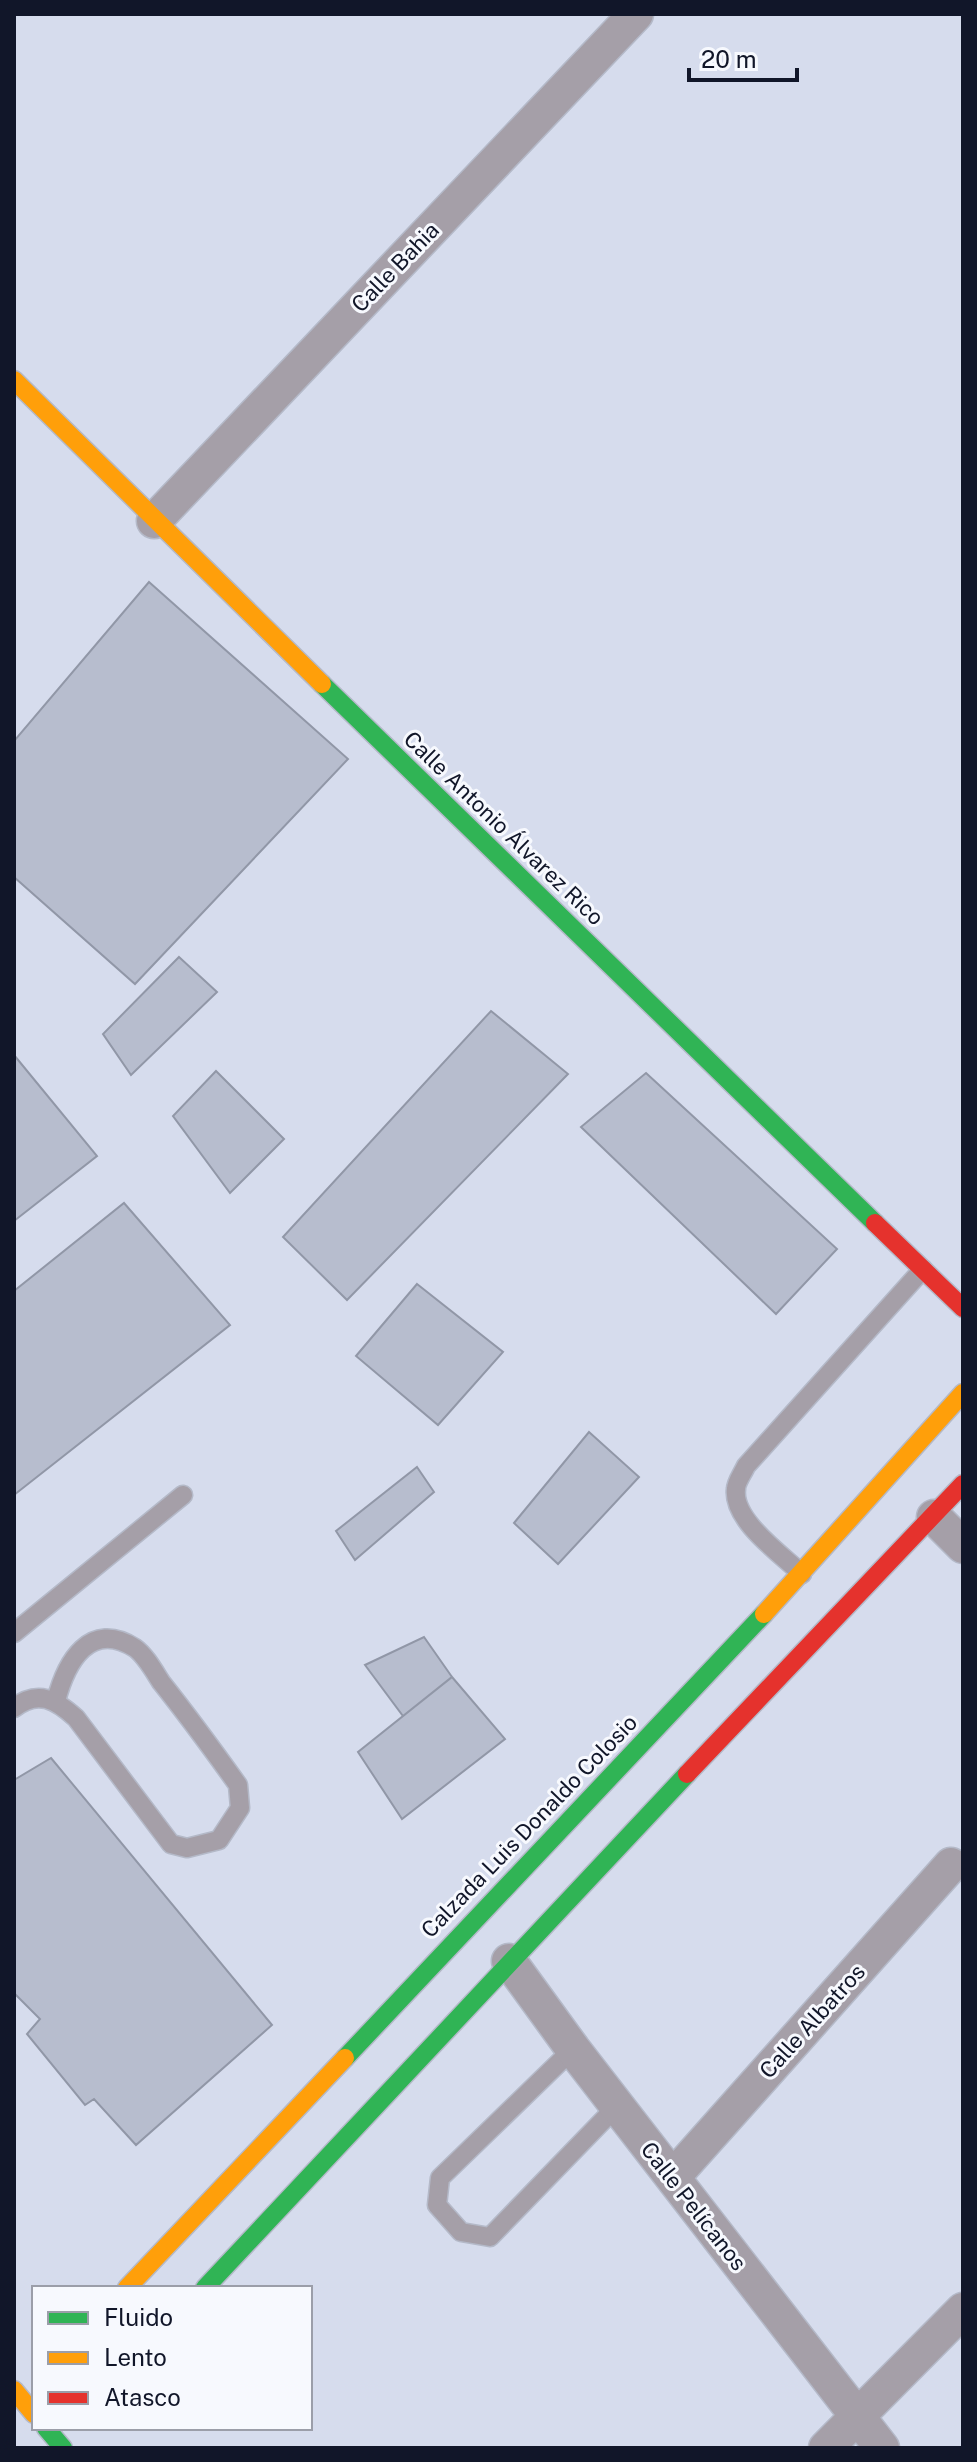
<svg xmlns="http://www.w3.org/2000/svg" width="977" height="2462" font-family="'Public Sans',sans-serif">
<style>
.building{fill:#b7bdce;stroke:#9197a7;stroke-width:2}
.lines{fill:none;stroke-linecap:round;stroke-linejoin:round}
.lane-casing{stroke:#b4b9c8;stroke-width:21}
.street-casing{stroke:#b4b9c8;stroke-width:37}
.fast-casing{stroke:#b4b9c8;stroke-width:21}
.slow-casing{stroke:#b4b9c8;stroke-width:21}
.jam-casing{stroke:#b4b9c8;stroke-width:21}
.lane{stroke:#a59fa8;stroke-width:18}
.street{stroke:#a59fa8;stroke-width:34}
.fast{stroke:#30b455;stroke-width:18}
.slow{stroke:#ff9f0a;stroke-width:18}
.jam{stroke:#e5322d;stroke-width:18}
.labels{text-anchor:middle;stroke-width:6;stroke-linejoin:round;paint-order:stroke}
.street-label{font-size:22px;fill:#111629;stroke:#f7f9fe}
</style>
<rect width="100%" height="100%" fill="#d6dced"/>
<!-- building -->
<path class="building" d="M149,582L348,759L135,984L14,877V741Z
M179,957L217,992L131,1075L103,1034Z
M491,1011L568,1074L347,1300L283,1237Z
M14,1055L97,1156L14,1221Z
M216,1071L284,1139L230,1193L173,1116Z
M646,1073L837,1249L776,1314L581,1127Z
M124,1203L230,1325L14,1495V1291Z
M417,1284L503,1352L438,1425L356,1356Z
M589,1432L639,1477L558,1564L514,1523Z
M417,1467L434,1492L355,1560L336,1531Z
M424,1637L452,1677L403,1716L365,1665Z
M452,1677L505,1739L402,1819L358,1752Z
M51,1758L272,2025L136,2145L94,2099L85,2105L27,2034L40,2019L14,1993V1780Z"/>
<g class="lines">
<defs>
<path id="lane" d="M802,1574C781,1554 732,1520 736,1489C736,1482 743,1473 746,1466L923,1269
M14,1633L183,1495
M14,1708C38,1689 56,1700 76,1718L171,1844L187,1848L219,1840L240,1808L238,1785C213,1750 188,1716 161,1682C154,1671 145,1655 135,1648C90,1619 66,1662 56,1701
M573,2049L440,2178L437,2205L461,2232L490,2237L617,2106"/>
<path id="street" d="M154,521L636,14
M934,1517L963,1546
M509,1961L573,2049L882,2448
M673,2177L951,1865
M826,2448L963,2310"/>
<path id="fast" d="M322,684L875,1223
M345,2058L764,1614
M205,2288L687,1774
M46,2428L63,2448"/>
<path id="slow" d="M14,380L322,684
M764,1614L963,1393
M127,2288L345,2058
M14,2390L34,2414"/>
<path id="jam" d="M875,1223L963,1308
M687,1774L963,1484"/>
</defs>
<!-- lane casing -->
<use href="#lane" class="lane-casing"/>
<!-- street casing -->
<use href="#street" class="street-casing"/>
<!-- fast casing -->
<use href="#fast" class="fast-casing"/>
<!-- slow casing -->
<use href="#slow" class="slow-casing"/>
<!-- jam casing -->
<use href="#jam" class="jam-casing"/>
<!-- lane -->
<use href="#lane" class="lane"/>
<!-- street -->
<use href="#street" class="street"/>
<!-- fast -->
<use href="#fast" class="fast"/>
<!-- slow -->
<use href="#slow" class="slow"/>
<!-- jam -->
<use href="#jam" class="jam"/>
</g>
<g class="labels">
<!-- street labels -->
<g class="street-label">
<text transform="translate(395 267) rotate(-46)" y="8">Calle Bahia</text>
<text transform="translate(504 828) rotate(44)" y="8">Calle Antonio Álvarez Rico</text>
<text transform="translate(529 1826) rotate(-46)" y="8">Calzada Luis Donaldo Colosio</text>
<text transform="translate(812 2021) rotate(-48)" y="8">Calle Albatros</text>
<text transform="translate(694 2206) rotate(52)" y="8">Calle Pelícanos</text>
</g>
</g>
<!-- border -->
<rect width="977" height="2462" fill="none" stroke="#111629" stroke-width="32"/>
<!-- legend -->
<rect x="32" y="2286" width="280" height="144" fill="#f7f9fe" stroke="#9b9ea9" stroke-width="2"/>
<rect x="48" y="2312" width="40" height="12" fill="#30b455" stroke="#9b9ea9" stroke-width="2"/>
<text x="104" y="2326" font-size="24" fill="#111629">Fluido</text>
<rect x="48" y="2352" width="40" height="12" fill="#ff9f0a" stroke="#9b9ea9" stroke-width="2"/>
<text x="104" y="2366" font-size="24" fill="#111629">Lento</text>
<rect x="48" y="2392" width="40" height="12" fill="#e5322d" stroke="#9b9ea9" stroke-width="2"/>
<text x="104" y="2406" font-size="24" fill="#111629">Atasco</text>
<!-- scale -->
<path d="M689 68v12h108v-12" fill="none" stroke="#111629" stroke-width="4"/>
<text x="701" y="68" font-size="24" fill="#111629" stroke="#f7f9fe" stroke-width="6" paint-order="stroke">20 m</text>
</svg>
